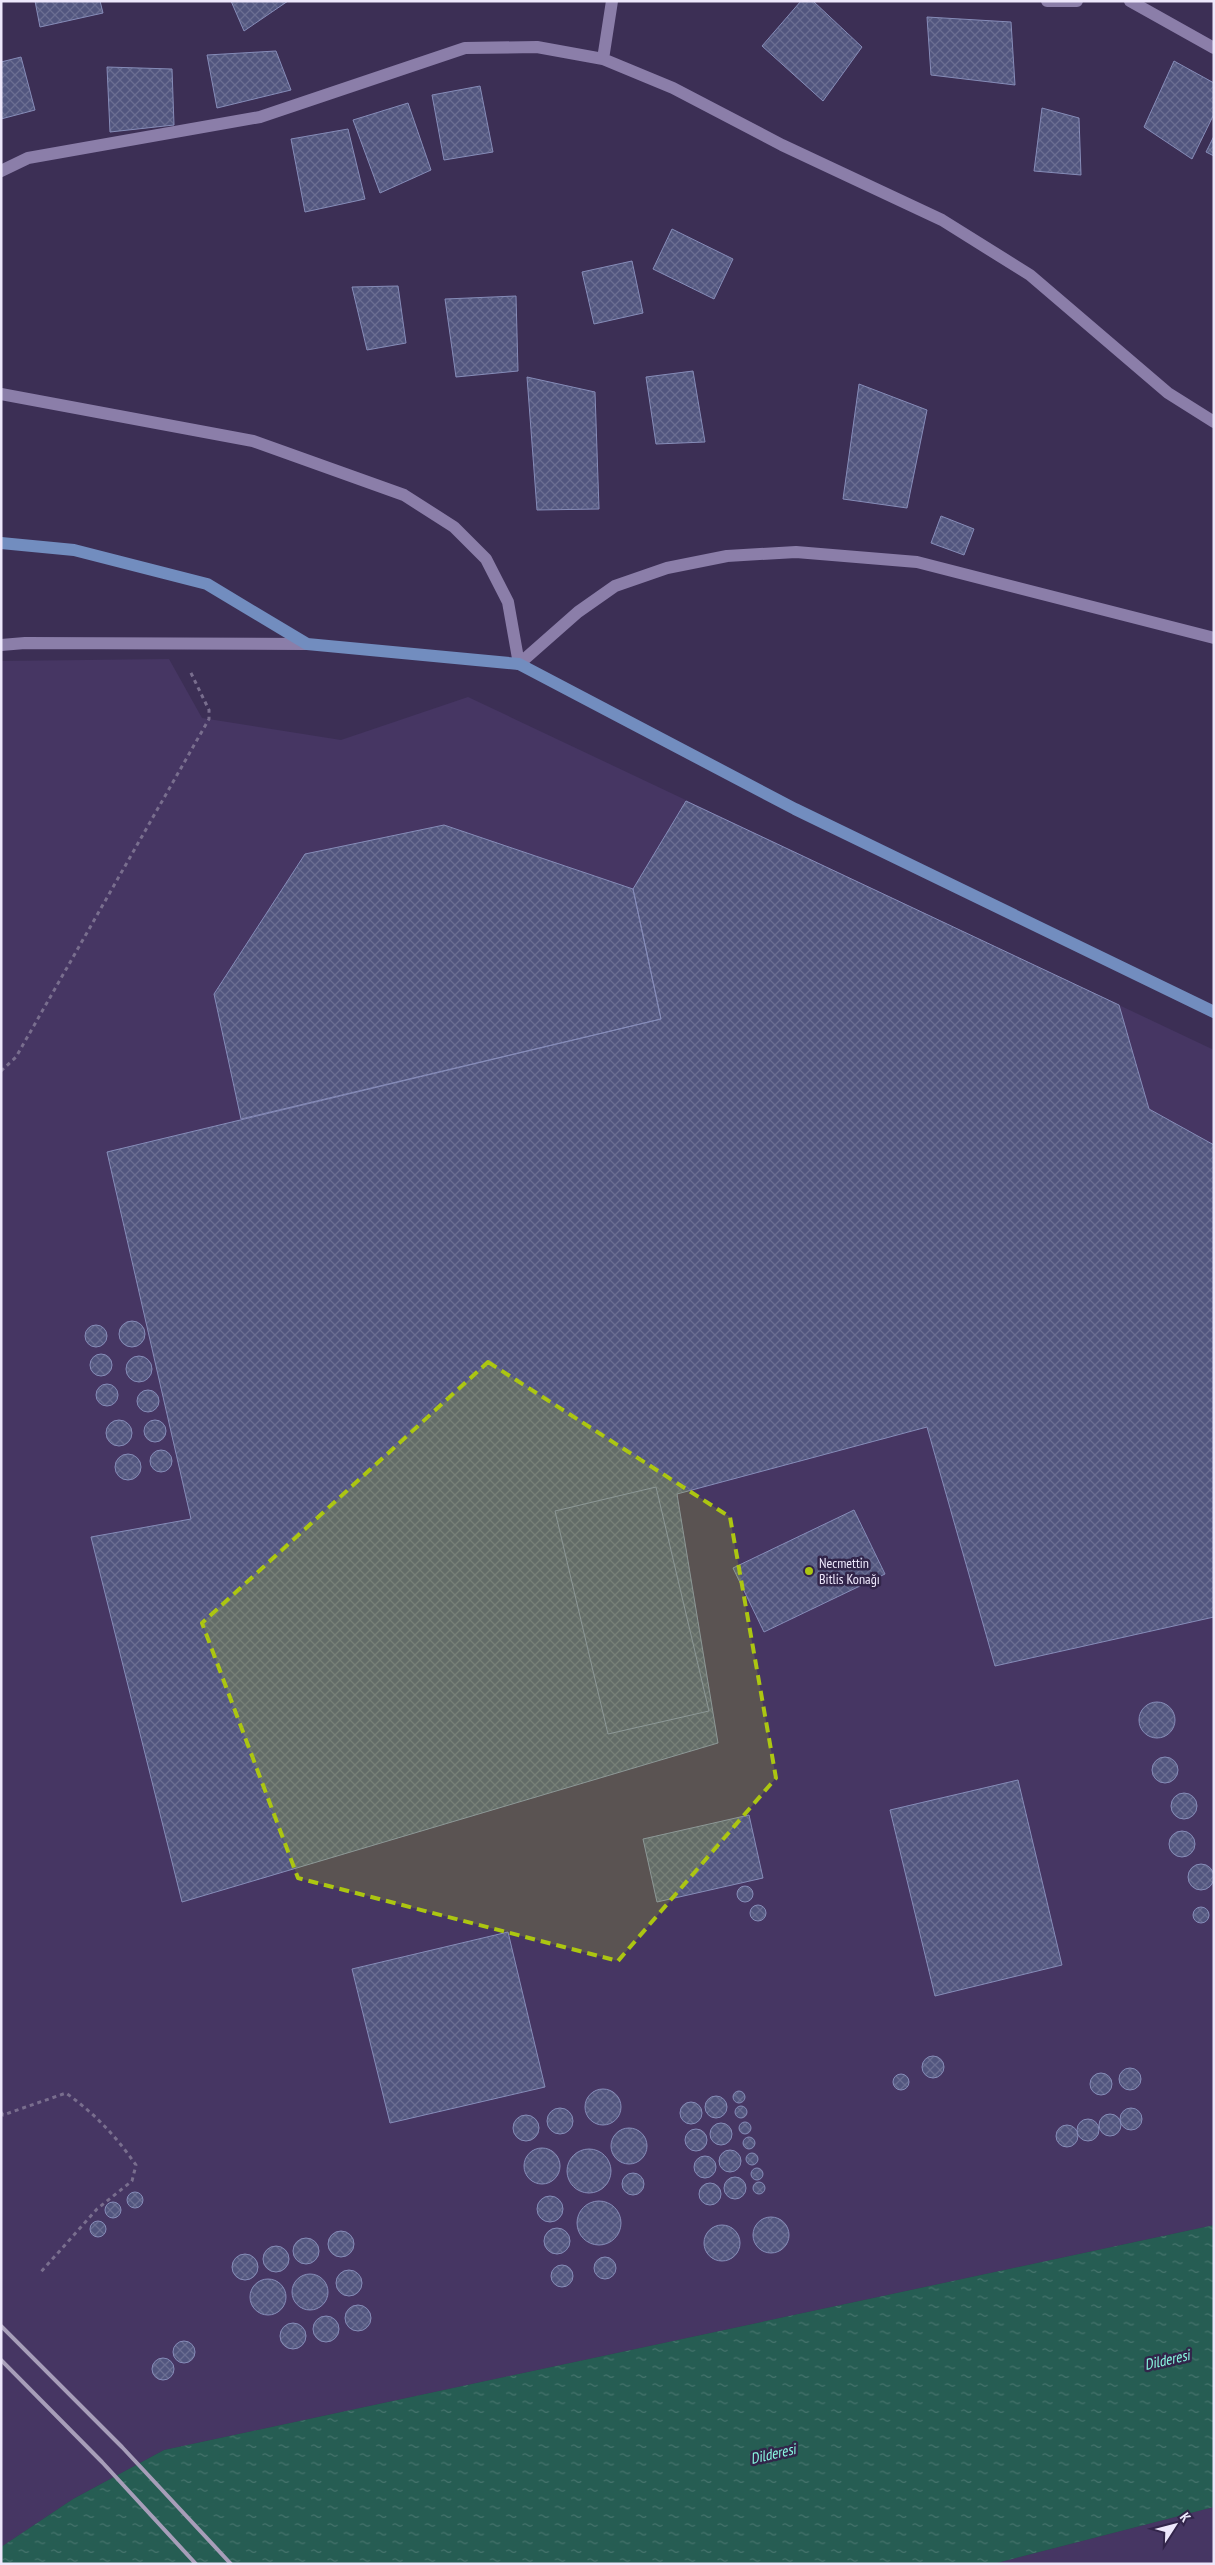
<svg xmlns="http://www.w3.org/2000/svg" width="1215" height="2565" font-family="'PT Sans Narrow',sans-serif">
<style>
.built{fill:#463663}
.water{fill:url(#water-ripples)}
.building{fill:url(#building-cross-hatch);stroke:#868cb8}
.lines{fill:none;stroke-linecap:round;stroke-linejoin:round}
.path{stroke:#796e8e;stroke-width:3;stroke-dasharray:4 4;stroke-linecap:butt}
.minor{stroke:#8b7ea9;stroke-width:12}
.secondary{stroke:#728dbf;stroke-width:12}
.rail{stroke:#a79eb9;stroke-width:4}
.marked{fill:#acc611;fill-opacity:0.2;stroke:#acc611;stroke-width:4;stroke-dasharray:10 6;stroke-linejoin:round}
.poi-dot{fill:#acc611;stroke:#32254a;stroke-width:2}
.labels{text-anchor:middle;stroke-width:5;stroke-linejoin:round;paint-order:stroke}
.poi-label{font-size:14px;fill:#eee8fc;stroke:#32254a;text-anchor:start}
.water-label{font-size:15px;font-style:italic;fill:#89fae2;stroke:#32254a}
</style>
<defs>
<pattern id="water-ripples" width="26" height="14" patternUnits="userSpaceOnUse" patternTransform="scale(1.25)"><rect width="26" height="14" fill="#265d53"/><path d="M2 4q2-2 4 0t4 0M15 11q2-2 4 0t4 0" fill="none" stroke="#46746d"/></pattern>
<pattern id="building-cross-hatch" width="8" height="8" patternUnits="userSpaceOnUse" patternTransform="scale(1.25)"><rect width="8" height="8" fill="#52567f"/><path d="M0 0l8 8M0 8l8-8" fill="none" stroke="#6b6e92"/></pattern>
</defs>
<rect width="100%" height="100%" fill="#3c2f55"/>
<!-- built -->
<path class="built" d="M169,659L202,718L341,740L468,697L1214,1050V2225L164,2450L73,2499L1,2547V661Z
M1214,2507V2564H993Z"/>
<!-- water -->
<path class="water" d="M1214,2225V2507L993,2564H1V2547L73,2499L164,2450Z"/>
<!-- building -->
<path class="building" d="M35,1H100L103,13L40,27Z
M231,1H288L244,31Z
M801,1H813L862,47L823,101L762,46Z
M927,17L1011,22L1015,85L931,75Z
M276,51L291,90L217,108L207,55Z
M21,57L35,110L1,119V62Z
M1174,61L1214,83V114L1192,159L1144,127Z
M107,67L172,69L174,125L110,132Z
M480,86L493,152L444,160L432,95Z
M408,103L431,170L380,193L353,120Z
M1042,108L1079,118L1081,175L1034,171Z
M348,129L365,199L305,212L291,139Z
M1214,136V156L1206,152Z
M672,229L733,259L714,299L653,269Z
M632,261L643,313L594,324L582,272Z
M398,286L406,343L367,350L352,287Z
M516,296L518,371L456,377L445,299Z
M693,371L705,442L656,444L646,377Z
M527,377L595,392L599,509L537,510Z
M859,384L927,410L907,508L843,499Z
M941,516L974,529L964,555L931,543Z
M686,801L1119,1005L1149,1109L1214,1145V1617L995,1666L927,1427L677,1494L718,1743L182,1902L91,1537L191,1519L107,1152L661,1019L633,889Z
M444,825L633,889L661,1019L241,1119L214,994L305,854Z
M119 1334a13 13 0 1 1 26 0a13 13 0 1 1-26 0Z
M85 1336a11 11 0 1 1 22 0a11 11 0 1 1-22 0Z
M90 1365a11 11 0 1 1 22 0a11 11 0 1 1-22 0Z
M126 1369a13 13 0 1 1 26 0a13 13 0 1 1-26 0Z
M96 1395a11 11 0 1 1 22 0a11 11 0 1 1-22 0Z
M137 1401a11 11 0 1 1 22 0a11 11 0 1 1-22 0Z
M106 1433a13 13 0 1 1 26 0a13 13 0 1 1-26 0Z
M144 1431a11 11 0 1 1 22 0a11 11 0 1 1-22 0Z
M150 1461a11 11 0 1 1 22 0a11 11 0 1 1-22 0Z
M115 1467a13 13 0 1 1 26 0a13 13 0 1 1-26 0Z
M656,1487L709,1711L608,1734L555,1511Z
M854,1510L885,1574L764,1632L733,1568Z
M1139 1720a18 18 0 1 1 36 0a18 18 0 1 1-36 0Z
M1152 1770a13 13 0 1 1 26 0a13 13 0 1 1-26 0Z
M1018,1780L1062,1965L935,1996L890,1810Z
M1171 1806a13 13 0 1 1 26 0a13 13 0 1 1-26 0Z
M749,1815L763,1878L657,1902L643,1839Z
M1169 1844a13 13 0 1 1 26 0a13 13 0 1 1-26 0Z
M1188 1877a13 13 0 1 1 26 0a13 13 0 1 1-26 0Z
M737 1894a8 8 0 1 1 16 0a8 8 0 1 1-16 0Z
M750 1913a8 8 0 1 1 16 0a8 8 0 1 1-16 0Z
M1193 1915a8 8 0 1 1 16 0a8 8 0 1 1-16 0Z
M508,1932L545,2087L390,2123L352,1969Z
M922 2067a11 11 0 1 1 22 0a11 11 0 1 1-22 0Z
M1119 2079a11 11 0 1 1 22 0a11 11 0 1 1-22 0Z
M1090 2084a11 11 0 1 1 22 0a11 11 0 1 1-22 0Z
M893 2082a8 8 0 1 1 16 0a8 8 0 1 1-16 0Z
M585 2107a18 18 0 1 1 36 0a18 18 0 1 1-36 0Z
M733 2097a6 6 0 1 1 12 0a6 6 0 1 1-12 0Z
M705 2107a11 11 0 1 1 22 0a11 11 0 1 1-22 0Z
M680 2113a11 11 0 1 1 22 0a11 11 0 1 1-22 0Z
M735 2112a6 6 0 1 1 12 0a6 6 0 1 1-12 0Z
M547 2121a13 13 0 1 1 26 0a13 13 0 1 1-26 0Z
M1120 2119a11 11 0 1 1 22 0a11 11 0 1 1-22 0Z
M1099 2125a11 11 0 1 1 22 0a11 11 0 1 1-22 0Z
M513 2128a13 13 0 1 1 26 0a13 13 0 1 1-26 0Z
M1077 2130a11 11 0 1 1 22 0a11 11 0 1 1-22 0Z
M739 2128a6 6 0 1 1 12 0a6 6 0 1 1-12 0Z
M710 2134a11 11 0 1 1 22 0a11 11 0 1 1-22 0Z
M1056 2136a11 11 0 1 1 22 0a11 11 0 1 1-22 0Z
M611 2146a18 18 0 1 1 36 0a18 18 0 1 1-36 0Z
M685 2140a11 11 0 1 1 22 0a11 11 0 1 1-22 0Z
M743 2143a6 6 0 1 1 12 0a6 6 0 1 1-12 0Z
M524 2166a18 18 0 1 1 36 0a18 18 0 1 1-36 0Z
M567 2171a22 22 0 1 1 44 0a22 22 0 1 1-44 0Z
M719 2161a11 11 0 1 1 22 0a11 11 0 1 1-22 0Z
M746 2159a6 6 0 1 1 12 0a6 6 0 1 1-12 0Z
M694 2167a11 11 0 1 1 22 0a11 11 0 1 1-22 0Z
M751 2174a6 6 0 1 1 12 0a6 6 0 1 1-12 0Z
M622 2184a11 11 0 1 1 22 0a11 11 0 1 1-22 0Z
M724 2188a11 11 0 1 1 22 0a11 11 0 1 1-22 0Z
M753 2188a6 6 0 1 1 12 0a6 6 0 1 1-12 0Z
M699 2194a11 11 0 1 1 22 0a11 11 0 1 1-22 0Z
M127 2200a8 8 0 1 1 16 0a8 8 0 1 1-16 0Z
M537 2209a13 13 0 1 1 26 0a13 13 0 1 1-26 0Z
M577 2223a22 22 0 1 1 44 0a22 22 0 1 1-44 0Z
M105 2210a8 8 0 1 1 16 0a8 8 0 1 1-16 0Z
M753 2235a18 18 0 1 1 36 0a18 18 0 1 1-36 0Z
M90 2229a8 8 0 1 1 16 0a8 8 0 1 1-16 0Z
M704 2243a18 18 0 1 1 36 0a18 18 0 1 1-36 0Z
M544 2241a13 13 0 1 1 26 0a13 13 0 1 1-26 0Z
M328 2244a13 13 0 1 1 26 0a13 13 0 1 1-26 0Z
M293 2251a13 13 0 1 1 26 0a13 13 0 1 1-26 0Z
M263 2259a13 13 0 1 1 26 0a13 13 0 1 1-26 0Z
M232 2267a13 13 0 1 1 26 0a13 13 0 1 1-26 0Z
M594 2268a11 11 0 1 1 22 0a11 11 0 1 1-22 0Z
M551 2276a11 11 0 1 1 22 0a11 11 0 1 1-22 0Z
M336 2283a13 13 0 1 1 26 0a13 13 0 1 1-26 0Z
M292 2292a18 18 0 1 1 36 0a18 18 0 1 1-36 0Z
M250 2297a18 18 0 1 1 36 0a18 18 0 1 1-36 0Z
M345 2318a13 13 0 1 1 26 0a13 13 0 1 1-26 0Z
M313 2329a13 13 0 1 1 26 0a13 13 0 1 1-26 0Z
M280 2336a13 13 0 1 1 26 0a13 13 0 1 1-26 0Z
M173 2352a11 11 0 1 1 22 0a11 11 0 1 1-22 0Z
M152 2369a11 11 0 1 1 22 0a11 11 0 1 1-22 0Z"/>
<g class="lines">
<!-- path -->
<path class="path" d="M1,1071L16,1057L209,719V710L190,671
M1,2112L3,2115L66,2093C95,2114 115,2135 136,2165L132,2181L97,2209L40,2273"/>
<!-- minor -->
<path class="minor" d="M1047,1H1077
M1130,1L1214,48
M603,59L612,1
M1,171L28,158L260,117L465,48L537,47L603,59L673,88L782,145L942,220L1030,275L1168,393L1214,422
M1,394L253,441L404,495L454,527L486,559L508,602L519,664
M1,645L25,643L307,644
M519,664L578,612L615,586L667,568L727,556L796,552L917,562L1214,638"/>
<!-- secondary -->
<path class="secondary" d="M1,543L74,550L207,584L307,644L519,664L795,809L1214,1012"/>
<!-- rail -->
<path class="rail" d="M1,2326L122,2447L231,2564
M1,2360L102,2462L196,2564"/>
</g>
<!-- marked area -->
<path class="marked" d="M488,1362L730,1517L776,1778L618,1961L298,1878L202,1623Z"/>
<!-- markers -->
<circle class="poi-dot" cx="809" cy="1571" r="5"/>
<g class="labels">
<!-- poi labels -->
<g class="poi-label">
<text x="819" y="1568">Necmettin<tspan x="819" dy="16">Bitlis Konağı</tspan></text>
</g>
<!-- water labels -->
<g class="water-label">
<text transform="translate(1167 2360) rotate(-13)" y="5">Dilderesi</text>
<text transform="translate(773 2454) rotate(-13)" y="5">Dilderesi</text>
</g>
</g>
<!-- border -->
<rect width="1215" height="2565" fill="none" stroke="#eee8fc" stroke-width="5"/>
<!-- north arrow -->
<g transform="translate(1175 2525) rotate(54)" stroke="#32254a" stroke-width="4" paint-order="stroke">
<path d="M0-4L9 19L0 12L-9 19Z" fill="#eee8fc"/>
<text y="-8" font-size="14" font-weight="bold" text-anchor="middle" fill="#eee8fc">K</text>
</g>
</svg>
